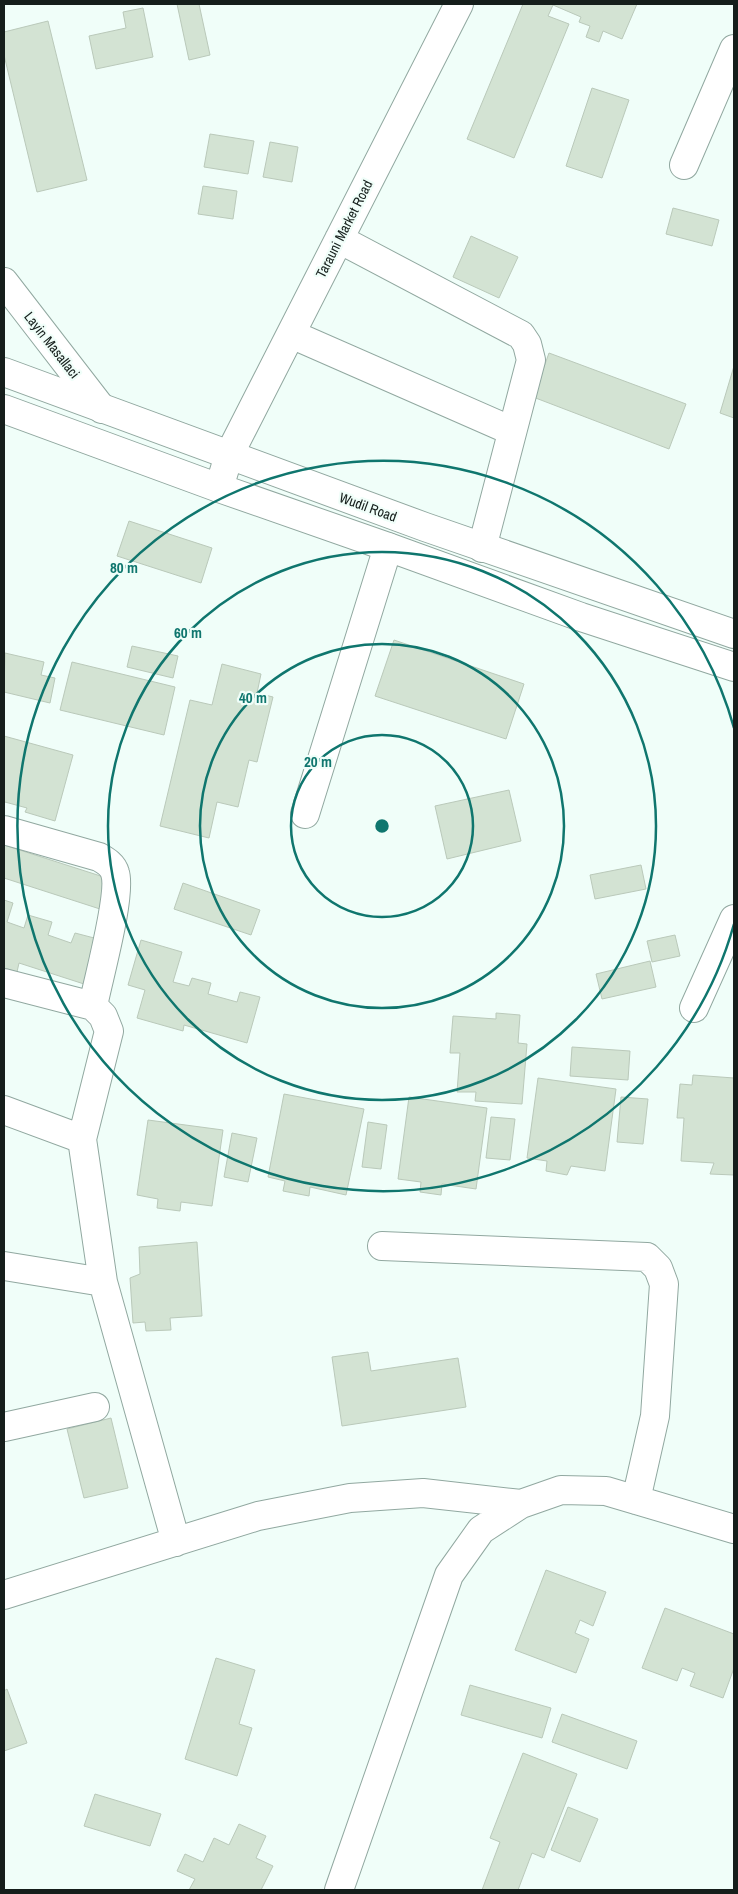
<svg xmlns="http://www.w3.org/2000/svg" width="738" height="1894" font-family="'Archivo Narrow',sans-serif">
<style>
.building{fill:#d3e3d3;stroke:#bac9ba}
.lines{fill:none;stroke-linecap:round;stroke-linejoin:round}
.minor-casing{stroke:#91a8a0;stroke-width:30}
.major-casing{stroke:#91a8a0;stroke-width:30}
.minor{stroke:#fff;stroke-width:28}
.major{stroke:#fff;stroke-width:28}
.ring{fill:none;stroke:#0f766e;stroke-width:2.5}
.labels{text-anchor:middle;stroke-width:4.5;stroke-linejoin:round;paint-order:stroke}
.street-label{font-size:14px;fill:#151e1b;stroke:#f0fef9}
.centre{fill:#0f766e;stroke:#f0fef9;stroke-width:2.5}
.ring-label{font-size:15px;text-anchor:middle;font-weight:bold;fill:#0f766e;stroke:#f0fef9;stroke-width:4.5;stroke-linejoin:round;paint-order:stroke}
</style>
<rect width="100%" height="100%" fill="#f0fef9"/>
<!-- building -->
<path class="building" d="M177,4H199L210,55L189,60Z
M523,4H637L622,39L603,31L599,42L586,37L590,26L579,22L581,17L553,5L548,16L569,24L514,158L467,139Z
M143,8L153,57L96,69L89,36L126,28L123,12Z
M48,21L87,180L37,192L4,55V32Z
M592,88L629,100L602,178L566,166Z
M210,134L254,141L248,174L204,167Z
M270,142L298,147L292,182L263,177Z
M203,186L237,191L233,219L198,214Z
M673,208L719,220L712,246L666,234Z
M471,236L518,257L499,298L453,277Z
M549,353L686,404L669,449L533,397Z
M734,366V418L720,413Z
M129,521L212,548L201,583L117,556Z
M394,640L524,684L506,739L375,696Z
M132,646L178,656L173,678L127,667Z
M5,653L44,662L41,675L55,678L50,703L4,692Z
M72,662L175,687L164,735L60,710Z
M222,664L261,674L257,693L273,697L257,762L249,760L238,807L217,802L209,838L160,826L190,700L212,705Z
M4,736L73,755L55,821L25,812L27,808L5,802L4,805Z
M509,790L521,841L447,859L435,806Z
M4,845L110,879L100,909L4,878Z
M641,865L646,889L595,899L590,875Z
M183,883L260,910L251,935L174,909Z
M4,900L13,903L7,922L24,928L28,915L52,922L48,935L71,943L75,933L98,939L84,984L19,963L17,972L4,968Z
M675,935L680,956L652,962L647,941Z
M141,940L182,952L173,982L189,986L192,978L211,983L208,994L237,1002L240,992L260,997L247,1043L184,1025L183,1031L137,1018L145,990L128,985Z
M650,961L656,987L602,999L596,974Z
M496,1013L520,1015L518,1043L527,1044L522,1104L475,1101L476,1092H457L460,1053H450L453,1016L496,1019Z
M572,1047L630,1051L628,1080L570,1076Z
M693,1075L734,1078V1175L710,1174L714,1163L681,1161L684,1118H677L680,1084L692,1085Z
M538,1078L616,1089L605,1171L571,1166L567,1175L546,1171L547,1161L527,1158Z
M284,1094L364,1109L346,1195L310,1187L309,1196L283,1191L285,1181L268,1177Z
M409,1097L487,1108L476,1189L442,1184L441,1195L420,1192L421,1182L398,1179Z
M621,1097L648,1099L643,1144L617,1142Z
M491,1117L515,1119L510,1160L486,1158Z
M148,1120L223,1130L212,1206L181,1202L180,1211L157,1208L158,1199L137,1195Z
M368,1122L387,1125L381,1169L362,1167Z
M232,1133L257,1138L248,1182L224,1177Z
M197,1242L202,1316L170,1318L171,1330L146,1331L145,1322L133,1323L130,1278L140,1274L139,1247Z
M368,1352L371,1371L458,1358L466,1407L342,1426L332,1357Z
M111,1418L128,1488L84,1498L67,1429Z
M546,1570L606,1592L593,1626L580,1620L575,1633L589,1639L576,1673L515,1650Z
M665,1608L734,1634V1668L723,1698L690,1686L695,1673L682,1668L677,1681L642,1668Z
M216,1658L255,1670L239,1724L252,1728L237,1776L185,1759Z
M470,1685L551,1708L542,1738L461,1715Z
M7,1689L27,1743L4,1751V1691Z
M562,1714L637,1741L627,1769L552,1742Z
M523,1753L577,1774L544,1858L532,1853L518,1890H482L500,1842L490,1838Z
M95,1794L161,1814L150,1846L84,1826Z
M568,1807L598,1819L580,1862L551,1850Z
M239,1824L266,1836L256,1858L273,1866L261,1890H189L195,1879L177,1871L185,1854L203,1862L214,1838L229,1845Z"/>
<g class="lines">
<defs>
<path id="minor" d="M684,165L734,49
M339,239L521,335L527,344L531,360L482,548
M4,282L102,409
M291,334L512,431
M219,488L229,455L459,4
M305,814L388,547
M4,830L99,857C106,861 113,865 115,873C122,894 98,980 93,1006
M4,983L93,1006L103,1016L109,1031L82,1139L103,1282L176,1542
M694,1008L734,919
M4,1110L82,1139
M382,1246L647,1257L658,1268L664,1284L655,1416L636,1500
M4,1266L103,1282
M4,1427L95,1407
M4,1595L258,1516L350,1498L423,1493L521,1504
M339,1890L449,1575L481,1530L521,1504L561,1490L606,1491L734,1529"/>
<path id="major" d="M4,372L425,527L734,634
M4,409L219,488L388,547L581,617L734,667"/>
</defs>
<!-- minor casing -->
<use href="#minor" class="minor-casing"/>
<!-- major casing -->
<use href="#major" class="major-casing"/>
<!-- minor -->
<use href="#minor" class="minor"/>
<!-- major -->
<use href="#major" class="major"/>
</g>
<!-- distance rings -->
<g class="ring">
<circle cx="382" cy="826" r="91"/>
<circle cx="382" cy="826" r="182"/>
<circle cx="382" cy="826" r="274"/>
<path d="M734 924A365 365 0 1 1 734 728"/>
</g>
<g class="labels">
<!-- street labels -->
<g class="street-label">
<text transform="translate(344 229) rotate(-63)" y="5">Tarauni Market Road</text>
<text transform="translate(52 345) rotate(52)" y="5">Layin Masallaci</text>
<text transform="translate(368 507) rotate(20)" y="5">Wudil Road</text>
</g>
</g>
<circle cx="382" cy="826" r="8" class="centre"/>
<g class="ring-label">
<text x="124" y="573">80 m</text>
<text x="188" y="638">60 m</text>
<text x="253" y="703">40 m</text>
<text x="318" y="767">20 m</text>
</g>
<!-- border -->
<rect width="738" height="1894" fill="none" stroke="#151e1b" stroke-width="10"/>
</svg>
